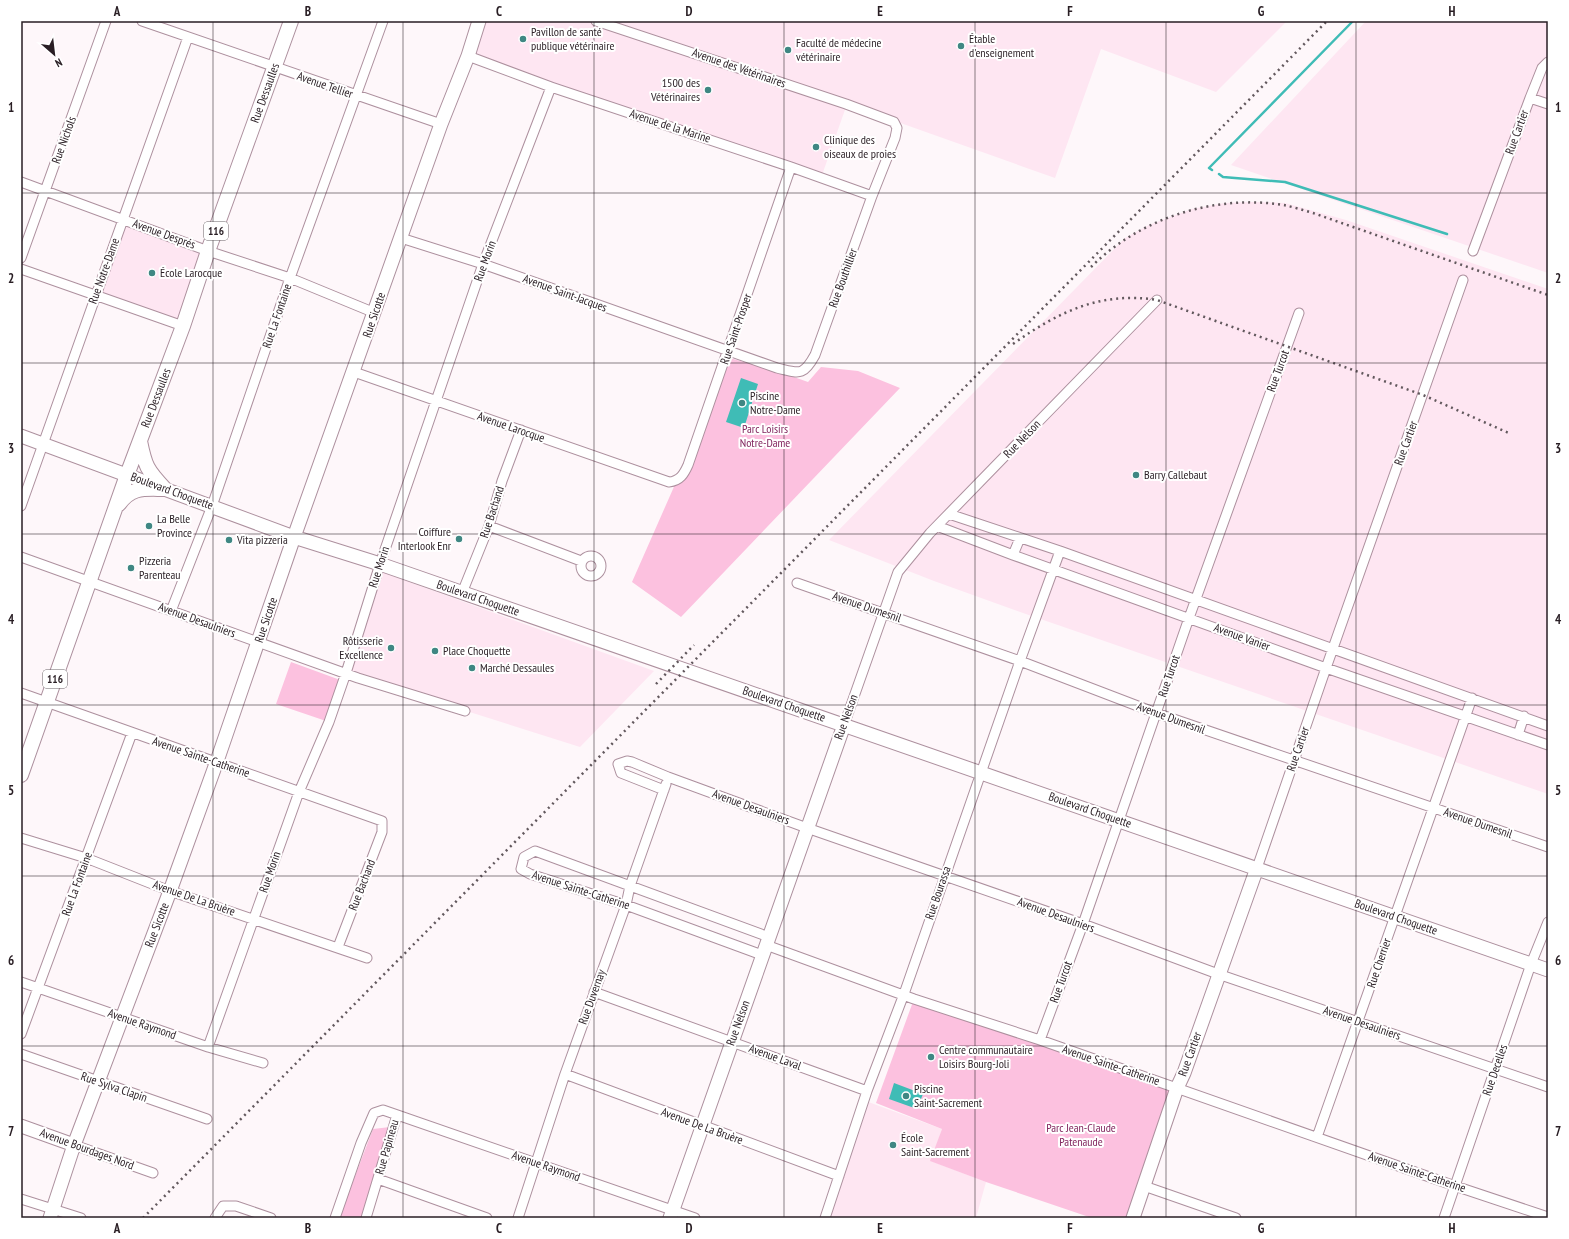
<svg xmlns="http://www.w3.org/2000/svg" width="1569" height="1239" font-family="'PT Sans Narrow',sans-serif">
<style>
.built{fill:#fee6f2}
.green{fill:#fcc1df}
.water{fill:#3fbcb6}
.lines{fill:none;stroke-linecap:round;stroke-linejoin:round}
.stream{stroke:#3fbcb6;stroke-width:2.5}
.street-casing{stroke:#ad909e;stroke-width:11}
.secondary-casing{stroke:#ad909e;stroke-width:15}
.primary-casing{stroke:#ad909e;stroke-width:16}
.street{stroke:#fff;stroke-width:9}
.secondary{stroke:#fff;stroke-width:13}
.primary{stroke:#fff;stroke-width:14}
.rail{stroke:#62585d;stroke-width:2.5;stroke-dasharray:2 4;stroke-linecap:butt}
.grid{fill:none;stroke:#291e24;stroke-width:1;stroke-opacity:0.55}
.poi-dot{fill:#3f8783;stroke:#fff;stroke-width:1.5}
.labels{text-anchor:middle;stroke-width:4;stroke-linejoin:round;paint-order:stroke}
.shield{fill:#fff;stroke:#696266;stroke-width:1}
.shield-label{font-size:11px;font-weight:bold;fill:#291e24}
.poi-label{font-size:12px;fill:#291e24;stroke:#fff;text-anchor:start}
.street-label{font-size:12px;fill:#291e24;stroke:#fff}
.park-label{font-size:12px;fill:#832860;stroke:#fff}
.neatline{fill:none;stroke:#291e24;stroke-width:1.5}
.grid-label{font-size:13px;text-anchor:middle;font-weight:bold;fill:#291e24}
</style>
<rect width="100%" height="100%" fill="#fef7fa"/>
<!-- built -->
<path class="built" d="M479,21H1287L1216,92L1101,49L1055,178L847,104L821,178L468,56Z
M1366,21H1548V273L1231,165Z
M1251,202L1285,203L1346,220L1548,289V794L1023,613L934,581L829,540L1125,238L1149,225L1192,209L1225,203Z
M123,219L208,251L183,326L96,295Z
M379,571L654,671L580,747L346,673Z
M863,1100L942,1129L931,1161L986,1182L976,1218H825Z"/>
<!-- green -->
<path class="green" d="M726,357L777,371L808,382L821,367L858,371L900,388L681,617L632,582L673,489Z
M291,662L343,681L329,722L276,704Z
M914,999L1177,1088L1133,1218H1092L986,1182L930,1161L942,1129L876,1103Z
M390,1127L363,1218H339L373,1129Z"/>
<!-- water -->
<path class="water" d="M741,378L758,384L744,428L726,422Z
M894,1083L923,1094L917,1109L889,1099Z"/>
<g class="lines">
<!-- stream -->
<path class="stream" d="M1212,170L1209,168L1353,21
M1219,174L1223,177L1235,178L1285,182L1447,234"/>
<defs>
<path id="street" d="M142,21L441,124
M468,56L551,87L791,167L872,196
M1530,98L1548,104
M21,182L208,251L290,278L375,313
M401,238L483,264L777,368C799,373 803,377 815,355L872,196L895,138L897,128L894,122L846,104L596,21
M1473,251L1530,98L1542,68L1548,62
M21,258L106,21
M21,269L183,326
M354,372L669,482C680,481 684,474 688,465L791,167
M21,506L188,37
M949,514L1060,551L1548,726
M489,526L581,561
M937,526L1013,555L1326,668L1548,745
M1013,555L1020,538
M581 566a10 10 0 1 1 20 0a10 10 0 1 1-20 0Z
M21,557L358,678L465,711
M797,583L1020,661L1156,713L1548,847
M462,593L489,526L502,481L521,430
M171,611L212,506L290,278L383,21
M21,693C142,735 261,779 382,821V832L338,947
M844,725L898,572L930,533L1157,300
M1518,735L1524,716
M664,790L621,773L618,764L627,761L632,762L668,777L807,828L1083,924L1218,974L1548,1087
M21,838L86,858L170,891L367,958
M1257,868L1326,668L1463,280
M766,945L914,999L1040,1040L1455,1186L1548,1217
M762,955L626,905L530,874L521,869L524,857L535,851L769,937
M21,982L208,1047L263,1063
M594,992L867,1091
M21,1034L132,733
M1040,1040L1083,924L1189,618L1299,313
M208,1047L299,792L329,722L346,673L380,564L483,264L551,87
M21,1054L207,1119
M565,1074L839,1176
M1317,1137L1472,698
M74,1145L153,1173
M378,1179L487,1218
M1144,1186L1236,1218
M21,1199L81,1218
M215,1218L223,1206H236L271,1218
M335,1218L361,1143L374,1113L383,1110L695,1218
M366,1218L397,1115
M518,1218L565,1074L626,905L630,886L666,784
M825,1218L867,1091L904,994L1020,661L1060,551
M1444,1218L1531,964L1548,922"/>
<path id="secondary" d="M21,436L294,537L380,564L1548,970
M21,1126L74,1145
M50,1218L74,1145L170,891L217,761L294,537L441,124L468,56L479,21
M670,1218L844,725
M1133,1218L1177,1088L1184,1073L1257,868"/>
<path id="primary" d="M140,441C145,466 147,470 165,489
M119,504C132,486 145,489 165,489
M21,775L127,475L183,326L208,251L291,21"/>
</defs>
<!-- street casing -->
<use href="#street" class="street-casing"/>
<!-- secondary casing -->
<use href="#secondary" class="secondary-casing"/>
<!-- primary casing -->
<use href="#primary" class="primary-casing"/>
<!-- street -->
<use href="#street" class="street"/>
<!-- secondary -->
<use href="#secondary" class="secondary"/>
<!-- primary -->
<use href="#primary" class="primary"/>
<!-- rail -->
<path class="rail" d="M1091,267C1140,218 1215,194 1284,205C1293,207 1303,210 1313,213L1548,295
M1013,344C1058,312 1101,291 1157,300L1423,395L1511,434
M656,684L694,645
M143,1218L1327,21"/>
</g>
<!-- grid -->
<path class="grid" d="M213,21V1218M403,21V1218M594,21V1218M784,21V1218M975,21V1218M1166,21V1218M1356,21V1218M21,193H1548M21,363H1548M21,534H1548M21,705H1548M21,876H1548M21,1046H1548"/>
<!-- markers -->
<g class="poi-dot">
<circle cx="523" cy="39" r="4"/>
<circle cx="961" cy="46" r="4"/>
<circle cx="788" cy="50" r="4"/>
<circle cx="708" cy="90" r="4"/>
<circle cx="816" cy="147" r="4"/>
<circle cx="152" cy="273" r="4"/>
<circle cx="742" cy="403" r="4"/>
<circle cx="1136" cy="475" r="4"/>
<circle cx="149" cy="526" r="4"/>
<circle cx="459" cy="539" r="4"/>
<circle cx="229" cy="540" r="4"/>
<circle cx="131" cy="568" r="4"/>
<circle cx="391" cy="648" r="4"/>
<circle cx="435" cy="651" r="4"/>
<circle cx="472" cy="668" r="4"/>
<circle cx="931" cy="1057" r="4"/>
<circle cx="906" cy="1096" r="4"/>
<circle cx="893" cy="1145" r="4"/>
</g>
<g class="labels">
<!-- shield labels -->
<g class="shield">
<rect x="204" y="222" width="24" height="18" rx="3"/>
<rect x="43" y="670" width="24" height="18" rx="3"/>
</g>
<g class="shield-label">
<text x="216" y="235">116</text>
<text x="55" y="683">116</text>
</g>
<!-- poi labels -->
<g class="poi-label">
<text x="531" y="36">Pavillon de santé<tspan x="531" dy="14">publique vétérinaire</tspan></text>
<text x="969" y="43">Étable<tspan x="969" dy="14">d'enseignement</tspan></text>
<text x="796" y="47">Faculté de médecine<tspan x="796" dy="14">vétérinaire</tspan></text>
<text x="700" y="87" text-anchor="end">1500 des<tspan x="700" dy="14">Vétérinaires</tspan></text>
<text x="824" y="144">Clinique des<tspan x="824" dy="14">oiseaux de proies</tspan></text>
<text x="160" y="277">École Larocque</text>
<text x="750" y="400">Piscine<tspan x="750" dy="14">Notre-Dame</tspan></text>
<text x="1144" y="479">Barry Callebaut</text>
<text x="157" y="523">La Belle<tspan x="157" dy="14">Province</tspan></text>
<text x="451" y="536" text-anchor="end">Coiffure<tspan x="451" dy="14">Interlook Enr</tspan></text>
<text x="237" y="544">Vita pizzeria</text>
<text x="139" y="565">Pizzeria<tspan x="139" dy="14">Parenteau</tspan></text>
<text x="383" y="645" text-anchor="end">Rôtisserie<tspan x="383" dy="14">Excellence</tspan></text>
<text x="443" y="655">Place Choquette</text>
<text x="480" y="672">Marché Dessaules</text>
<text x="939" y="1054">Centre communautaire<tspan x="939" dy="14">Loisirs Bourg-Joli</tspan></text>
<text x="914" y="1093">Piscine<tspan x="914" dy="14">Saint-Sacrement</tspan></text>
<text x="901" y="1142">École<tspan x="901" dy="14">Saint-Sacrement</tspan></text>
</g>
<!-- street labels -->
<g class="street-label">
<text transform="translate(739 68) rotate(19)" y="4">Avenue des Vétérinaires</text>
<text transform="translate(325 85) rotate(19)" y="4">Avenue Tellier</text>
<text transform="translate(265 93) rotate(-70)" y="4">Rue Dessaulles</text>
<text transform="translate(670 126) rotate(18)" y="4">Avenue de la Marine</text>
<text transform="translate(1517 132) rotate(-70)" y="4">Rue Cartier</text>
<text transform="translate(64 140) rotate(-70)" y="4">Rue Nichols</text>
<text transform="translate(164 234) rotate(20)" y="4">Avenue Després</text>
<text transform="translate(485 261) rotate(-70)" y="4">Rue Morin</text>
<text transform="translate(104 271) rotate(-70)" y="4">Rue Notre-Dame</text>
<text transform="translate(843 278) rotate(-70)" y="4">Rue Bouthillier</text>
<text transform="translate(565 293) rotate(20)" y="4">Avenue Saint-Jacques</text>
<text transform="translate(374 315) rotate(-71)" y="4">Rue Sicotte</text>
<text transform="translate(277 316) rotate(-71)" y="4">Rue La Fontaine</text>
<text transform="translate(736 329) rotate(-71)" y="4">Rue Saint-Prosper</text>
<text transform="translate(1278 371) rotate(-70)" y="4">Rue Turcot</text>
<text transform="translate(156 398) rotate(-69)" y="4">Rue Dessaulles</text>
<text transform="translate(511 427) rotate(19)" y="4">Avenue Larocque</text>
<text transform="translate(1022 439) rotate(-46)" y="4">Rue Nelson</text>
<text transform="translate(1406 443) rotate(-70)" y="4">Rue Cartier</text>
<text transform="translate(172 491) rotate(20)" y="4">Boulevard Choquette</text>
<text transform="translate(492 512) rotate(-72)" y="4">Rue Bachand</text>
<text transform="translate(379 567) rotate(-72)" y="4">Rue Morin</text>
<text transform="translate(478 598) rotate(19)" y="4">Boulevard Choquette</text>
<text transform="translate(867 607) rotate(19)" y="4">Avenue Dumesnil</text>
<text transform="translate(197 620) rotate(20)" y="4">Avenue Desaulniers</text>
<text transform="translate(266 620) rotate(-71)" y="4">Rue Sicotte</text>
<text transform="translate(1242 637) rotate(20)" y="4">Avenue Vanier</text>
<text transform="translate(1169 676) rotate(-71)" y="4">Rue Turcot</text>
<text transform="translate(784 704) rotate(19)" y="4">Boulevard Choquette</text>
<text transform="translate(846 717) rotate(-70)" y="4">Rue Nelson</text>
<text transform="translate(1171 718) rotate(20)" y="4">Avenue Dumesnil</text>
<text transform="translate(1298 749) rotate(-71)" y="4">Rue Cartier</text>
<text transform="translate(201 757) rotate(19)" y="4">Avenue Sainte-Catherine</text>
<text transform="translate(751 807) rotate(20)" y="4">Avenue Desaulniers</text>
<text transform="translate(1090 810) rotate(19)" y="4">Boulevard Choquette</text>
<text transform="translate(1478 823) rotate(19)" y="4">Avenue Dumesnil</text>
<text transform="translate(270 872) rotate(-71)" y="4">Rue Morin</text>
<text transform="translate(77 884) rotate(-70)" y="4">Rue La Fontaine</text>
<text transform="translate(362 885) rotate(-69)" y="4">Rue Bachand</text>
<text transform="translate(581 890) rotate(18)" y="4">Avenue Sainte-Catherine</text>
<text transform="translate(938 893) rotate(-71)" y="4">Rue Bourassa</text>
<text transform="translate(194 898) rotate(19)" y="4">Avenue De La Bruère</text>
<text transform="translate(1056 915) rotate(20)" y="4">Avenue Desaulniers</text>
<text transform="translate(1396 917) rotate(19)" y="4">Boulevard Choquette</text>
<text transform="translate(157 925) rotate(-69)" y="4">Rue Sicotte</text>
<text transform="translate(1379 963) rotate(-71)" y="4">Rue Cherrier</text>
<text transform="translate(1061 982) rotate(-70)" y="4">Rue Turcot</text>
<text transform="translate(592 997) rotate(-70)" y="4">Rue Duvernay</text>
<text transform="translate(738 1023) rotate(-70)" y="4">Rue Nelson</text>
<text transform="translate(1362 1023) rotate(19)" y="4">Avenue Desaulniers</text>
<text transform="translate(142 1024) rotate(19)" y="4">Avenue Raymond</text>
<text transform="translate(1190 1054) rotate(-70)" y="4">Rue Cartier</text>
<text transform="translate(775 1057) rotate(20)" y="4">Avenue Laval</text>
<text transform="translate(1111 1065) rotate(19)" y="4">Avenue Sainte-Catherine</text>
<text transform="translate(1495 1070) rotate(-71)" y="4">Rue Decelles</text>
<text transform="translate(114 1087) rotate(19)" y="4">Rue Sylva Clapin</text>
<text transform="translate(702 1126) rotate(20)" y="4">Avenue De La Bruère</text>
<text transform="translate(387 1147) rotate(-74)" y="4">Rue Papineau</text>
<text transform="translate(87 1149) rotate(20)" y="4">Avenue Bourdages Nord</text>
<text transform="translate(546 1166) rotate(19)" y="4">Avenue Raymond</text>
<text transform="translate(1417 1172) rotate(19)" y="4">Avenue Sainte-Catherine</text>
</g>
<!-- park labels -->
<g class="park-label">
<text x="765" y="433">Parc Loisirs<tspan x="765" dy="14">Notre-Dame</tspan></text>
<text x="1081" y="1132">Parc Jean-Claude<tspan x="1081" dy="14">Patenaude</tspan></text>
</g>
</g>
<!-- border -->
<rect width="1569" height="1239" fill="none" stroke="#ffffff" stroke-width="44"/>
<!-- north arrow -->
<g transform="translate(54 54) rotate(152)" stroke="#ffffff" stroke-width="3" paint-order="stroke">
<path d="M0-3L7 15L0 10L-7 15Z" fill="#291e24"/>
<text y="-6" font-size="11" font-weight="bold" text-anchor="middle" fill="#291e24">N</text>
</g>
<rect x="22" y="22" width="1525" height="1195" class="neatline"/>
<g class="grid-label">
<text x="117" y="16">A</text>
<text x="308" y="16">B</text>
<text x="499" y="16">C</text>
<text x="689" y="16">D</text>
<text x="880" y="16">E</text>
<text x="1070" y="16">F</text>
<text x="1261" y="16">G</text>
<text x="1452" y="16">H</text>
<text x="11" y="112">1</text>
<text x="1558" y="112">1</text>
<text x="11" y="283">2</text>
<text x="1558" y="283">2</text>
<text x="11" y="453">3</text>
<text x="1558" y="453">3</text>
<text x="11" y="624">4</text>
<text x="1558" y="624">4</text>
<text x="11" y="795">5</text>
<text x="1558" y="795">5</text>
<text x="11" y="965">6</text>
<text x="1558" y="965">6</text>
<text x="11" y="1136">7</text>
<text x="1558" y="1136">7</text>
<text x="117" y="1233">A</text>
<text x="308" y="1233">B</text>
<text x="499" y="1233">C</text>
<text x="689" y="1233">D</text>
<text x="880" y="1233">E</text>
<text x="1070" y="1233">F</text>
<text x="1261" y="1233">G</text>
<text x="1452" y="1233">H</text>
</g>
</svg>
